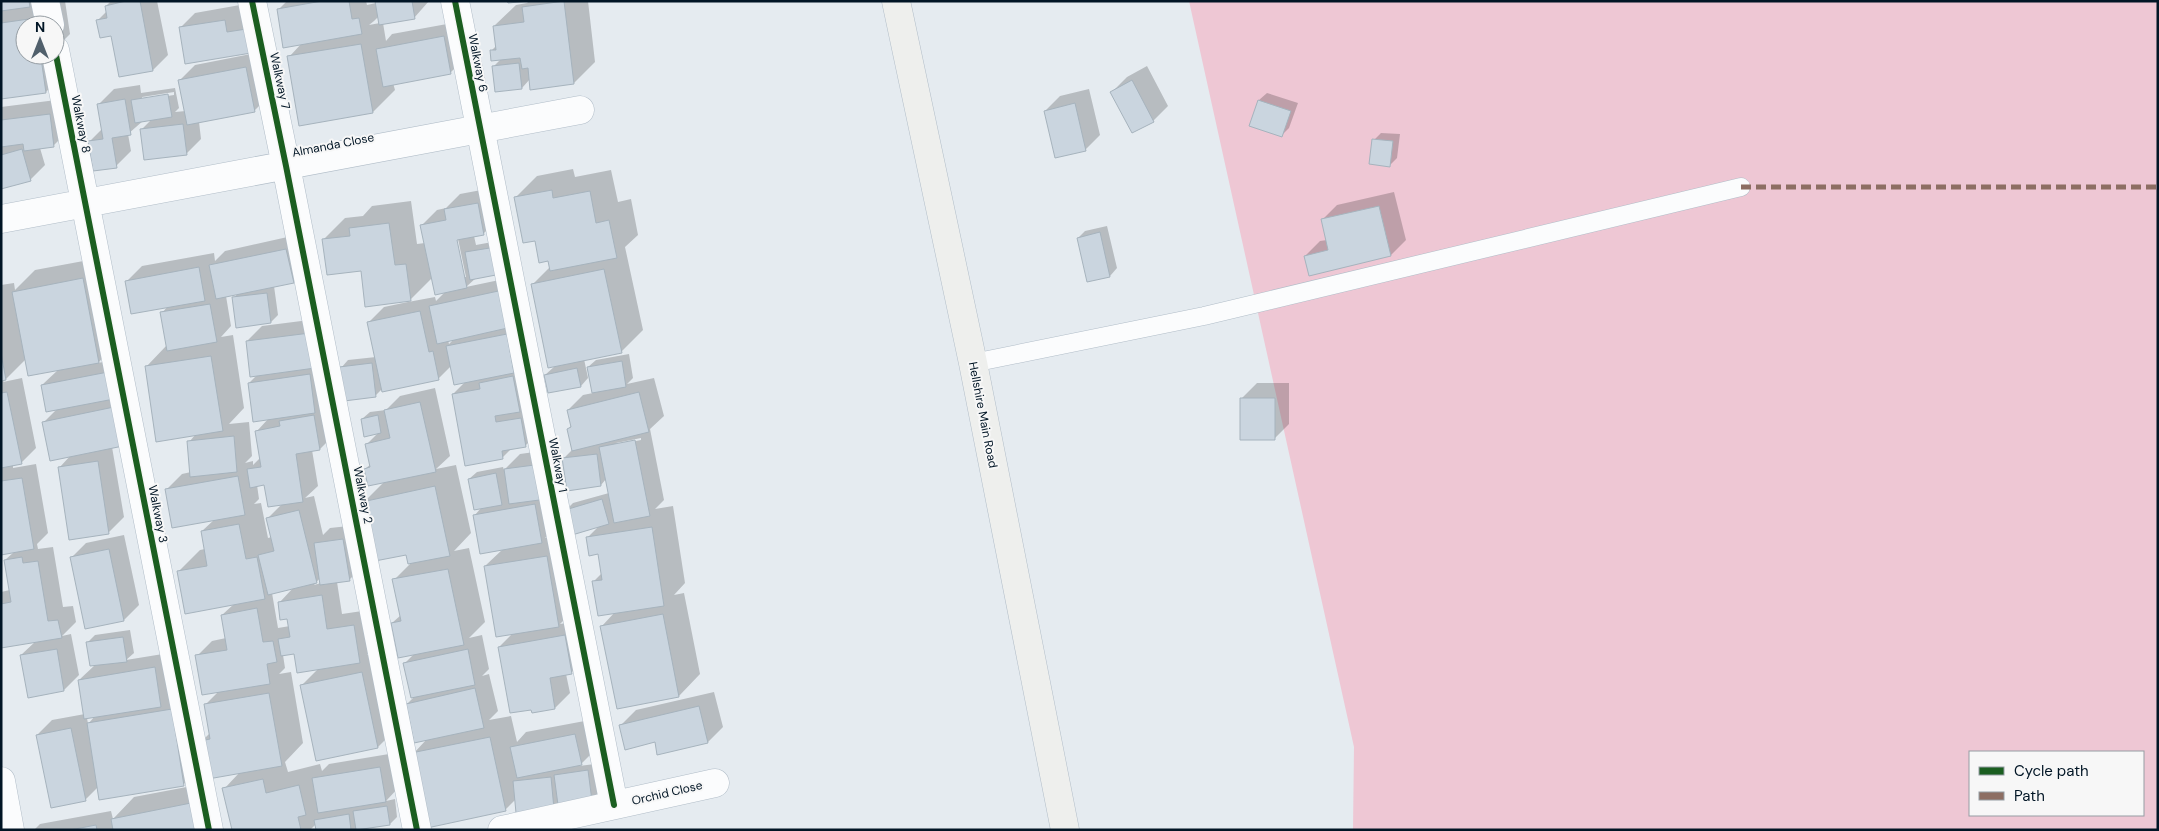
<svg xmlns="http://www.w3.org/2000/svg" width="2159" height="831" font-family="'DM Sans',sans-serif">
<style>
.green{fill:#eec7d4;fill-rule:evenodd}
.shadow{fill:#0003;fill-rule:evenodd}
.building{fill:#cad5df;stroke:#a6b3bd}
.lines{fill:none;stroke-linecap:round;stroke-linejoin:round}
.service-casing{stroke:#b1bdc8;stroke-width:19}
.minor-casing{stroke:#b1bdc8;stroke-width:29}
.secondary-casing{stroke:#b1bdc8;stroke-width:29}
.service{stroke:#fbfcfd;stroke-width:18}
.minor{stroke:#fbfcfd;stroke-width:28}
.secondary{stroke:#eeefed;stroke-width:28}
.quiet{stroke:#8d6e63;stroke-width:5;stroke-dasharray:10 5;stroke-linecap:butt}
.cycleway-casing{stroke:#f7f7f7;stroke-width:9}
.cycleway{stroke:#1b5e20;stroke-width:6}
.labels{text-anchor:middle;stroke-width:4;stroke-linejoin:round;paint-order:stroke}
.street-label{font-size:12px;fill:#011525;stroke:#f7f7f7}
</style>
<rect width="100%" height="100%" fill="#e5ebf0"/>
<!-- green -->
<path class="green" d="M1189,1H2158V830H1353L1354,747ZM1970,752H2143V815H1970Z"/>
<!-- shadow -->
<path class="shadow" d="M1,1H65L70,34L63,41L67,70L46,92L1,98ZM25,25H55V55H25Z
M111,1H157L168,55L153,70L112,35L98,20L107,11L106,6Z
M287,1H366L367,5L376,3V1H429L414,18L383,23L386,41L392,34L458,22L465,58L450,73L393,83L395,90L373,112L300,124L289,57L302,43L278,10ZM379,16L380,23L369,25L374,21Z
M529,1H588L595,62L574,83L530,79L522,88L493,67L501,59L491,51L496,46L494,26L516,5L527,3Z
M240,5L271,36L180,28L195,13Z
M261,52L269,96L254,111L199,122L201,139L186,154L142,129L152,119L144,120L128,134L131,151L116,166L89,142L103,128L99,104L114,89L140,85L141,93L175,88L179,108L175,112L186,111L180,80L195,65ZM174,92V95L142,100V97Z
M1147,66L1168,106L1153,121L1133,131L1112,92L1127,77Z
M1089,89L1100,135L1085,150L1045,111L1060,96Z
M1267,93L1298,103L1289,128L1281,136L1250,126L1259,100Z
M64,99L68,131L53,146L40,148L45,165L30,180L1,188V107Z
M1381,133L1400,134L1397,158L1390,165L1374,140Z
M573,169L575,177L611,170L618,202L631,199L638,235L625,247L643,330L621,352L584,359L588,378L581,386L545,375L555,366L532,285L550,267L549,260L536,240L515,198L537,176Z
M492,188L498,219L483,234L474,236L476,245L503,240L476,278L466,287L518,276L547,424L525,446L512,448L502,458L453,394L466,381L451,366L438,379L383,388L376,395L345,399L341,368L348,360L376,357L369,322L384,307L408,302L323,240L345,218L363,216L372,206L411,201L417,244L425,243L422,225L437,210L446,208L460,194ZM455,234H457L466,277H463ZM432,278L446,291L436,301L435,297L408,302ZM455,338L449,344L448,340Z
M1394,192L1406,240L1391,255L1310,274L1305,256L1320,241L1327,240L1322,220L1337,205Z
M1107,226L1117,268L1110,276L1078,238L1085,231Z
M301,234L308,267L293,282L274,286L278,315L271,322L234,298L238,293L226,296L231,326L221,337L233,335L244,408L229,424L249,422L252,456L245,463L253,461V465L261,457L257,431L269,418L249,383L258,374L247,341L262,326L325,318L335,434L320,449L312,450L318,486L305,498L314,496L323,535L330,528L358,525L364,565L349,580L337,582L342,614L369,610L374,647L367,655L384,651L400,725L378,747L317,760L302,685L319,668L295,652L283,655L285,668L279,674L291,672L303,743L285,762L288,772L320,764L322,771L329,764L395,753L400,786L386,801L395,799L397,817L390,824L359,830H317L316,824L310,830H233L224,789L240,772L206,762L184,784L98,787L85,800L37,735L52,720L85,714L79,680L95,665L87,643L95,635L130,630L134,653L126,660L169,653L202,741L210,733L206,704L219,691L197,656L212,641L226,638L222,615L234,604L178,572L200,550L205,549L202,531L215,519L167,489L182,474L191,472L189,442L196,434L146,367L167,345L162,313L168,306L127,281L142,266L214,253L215,261L225,251ZM265,484L282,504L267,519L272,537L268,538L261,503L254,504L259,499L257,485ZM320,578L321,583L314,585ZM294,587L279,603L288,617L290,626L278,628L272,593ZM95,716L88,724L87,718Z
M105,257L120,340L98,363L123,358L112,447L124,517L109,532L59,468L71,455L43,423L57,409L42,385L59,369L26,359L3,382L22,378L36,448L21,463L13,465V468L36,464L48,533L37,544L38,549L53,547L63,607L73,606L76,622L62,636L71,634L79,675L64,690L21,655L36,641L1,647V592L10,590L5,560L14,552H1V285L14,283L15,290L35,270Z
M629,354L633,378L627,384L654,378L664,416L650,429L664,500L655,509L673,506L685,583L674,595L684,593L700,674L679,696L602,626L615,612L593,582L602,573L599,553L587,538L599,526L566,510L573,503L609,493L606,479L601,485L563,459L573,449L568,429L572,425L568,410L583,395L593,393L588,367L596,360ZM641,438V440L616,445V443Z
M1257,383H1289V424L1274,439L1242,398Z
M435,388L450,456L436,469L456,465L471,533L454,551L469,548L485,622L469,638L482,635L489,669L482,676L489,674L498,711L489,720L511,716L517,742L526,732L590,720L596,749L579,766L595,764L599,792L592,800L554,807L516,799L505,810L413,754L427,739L407,704L415,696L405,663L415,653L392,623L401,615L394,580L410,564L407,554L364,502L385,481L365,469L371,464L367,444L378,433L362,419L370,412L386,410L400,396Z
M556,449V527L545,538L569,535L580,604L560,624L579,621L586,658L571,673L566,674L570,693L555,708L499,647L513,633L485,566L503,549L474,516L482,507L469,479L477,472L503,467L504,470L520,454Z
M124,535L139,605L124,620L71,558L86,543Z
M714,692L723,727L708,742L656,741L621,725L636,710Z
M213,782L222,830H34L40,824L111,811L113,819L134,797Z"/>
<!-- building -->
<path class="building" d="M1,1H29L30,7L1,11Z
M126,1H140L153,71L119,77L111,36L100,38L96,20L107,18L105,6Z
M322,1H349L352,19L359,18L362,34L283,48L277,9Z
M375,1H412L415,19L379,25Z
M507,1H529L508,3Z
M564,1L574,84L530,90L528,68L522,69L520,58L491,61L490,50H496L493,26L524,22L522,7Z
M43,17L44,25H25V55H48L49,57L41,58L46,93L1,99V23Z
M225,20L227,32L253,28L257,52L185,64L179,27Z
M444,36L451,74L383,87L376,49Z
M361,44L373,113L299,126L287,56Z
M519,63L522,89L495,92L492,66Z
M246,67L255,112L187,125L178,80Z
M1132,80L1154,122L1132,133L1110,92Z
M168,94L172,117L135,123L131,100Z
M125,99L131,135L112,138L117,168L93,171L88,141L103,139L97,104Z
M1258,100L1291,111L1282,137L1249,126Z
M1075,103L1086,151L1055,158L1044,111Z
M50,114L54,147L24,151L23,144L1,147V120Z
M183,124L187,155L144,160L140,129Z
M1372,139L1393,141L1390,167L1369,164Z
M22,149L31,181L1,189V155Z
M552,190L553,198L590,191L596,223L609,220L617,258L550,271L548,261L539,263L535,241L523,243L514,197Z
M478,203L484,235L457,240L467,288L435,295L420,225L446,220L444,209Z
M1379,206L1391,256L1309,276L1304,256L1328,250L1321,219Z
M389,223L395,265L406,264L411,301L365,307L361,271L327,275L322,239L350,236L349,228Z
M1100,232L1110,277L1087,282L1077,238Z
M496,247L501,274L470,280L465,252Z
M286,249L294,283L216,299L209,265Z
M199,267L205,301L131,314L125,281Z
M604,269L622,353L548,368L531,284Z
M83,278L99,363L28,376L12,292Z
M503,290L512,327L437,344L429,306Z
M267,293L271,323L236,328L232,297Z
M210,304L217,342L167,351L160,312Z
M420,311L429,352L433,351L439,380L382,392L367,322Z
M310,333L315,368L250,377L246,341Z
M507,334L514,373L454,385L446,346Z
M1,353L6,380L1,381Z
M211,356L223,431L156,442L145,366Z
M622,361L626,387L592,393L587,367Z
M372,363L376,397L344,401L339,367Z
M577,368L581,387L548,393L544,375Z
M108,372L114,399L46,412L41,385Z
M310,374L315,413L253,422L248,383Z
M513,376L520,412L495,416L496,422L521,418L526,447L502,451L503,459L465,466L452,394L480,389L479,383Z
M7,392L22,464L1,468V393Z
M639,392L649,432L572,451L567,429L571,427L567,410Z
M1240,398H1275V440H1240Z
M420,402L436,472L368,486L364,469L370,467L365,444L390,438L384,410Z
M114,407L123,446L50,461L42,422Z
M314,415L320,450L296,454L303,502L268,507L264,485L250,488L247,469L261,467L255,431L280,426L279,421Z
M378,415L381,433L364,437L361,419Z
M234,436L237,472L190,477L187,441Z
M635,440L650,516L614,523L599,447Z
M597,454L601,486L567,491L562,458Z
M98,461L109,534L69,540L58,467Z
M542,464L547,499L509,504L504,469Z
M496,473L502,505L474,510L468,479Z
M238,476L245,515L172,528L165,489Z
M22,478L34,549L1,555V481Z
M435,486L450,556L408,564L406,555L375,561L362,502Z
M602,499L609,524L572,535L565,510Z
M535,504L542,543L480,554L473,515Z
M299,510L317,583L268,595L258,555L274,551L266,518Z
M239,524L246,559L257,557L265,599L185,614L177,571L207,566L201,531Z
M652,527L664,606L598,616L592,581L602,580L598,554L589,556L586,537Z
M343,539L350,581L320,585L314,543Z
M109,549L124,621L85,629L70,557Z
M547,556L559,627L496,637L484,566Z
M22,557L23,563L38,561L48,621L58,620L62,638L1,648V604L11,602L4,560Z
M448,569L464,645L398,658L391,623L401,621L392,579Z
M322,595L327,629L354,625L360,663L297,673L294,654L281,656L278,639L290,637L287,619L280,620L278,602Z
M257,608L263,642L273,641L277,662L267,664L270,684L202,695L195,655L227,650L221,615Z
M663,614L679,697L617,709L600,626Z
M565,635L572,674L550,678L555,709L532,713L531,710L510,713L498,647Z
M123,637L127,662L90,666L86,642Z
M57,649L64,691L28,698L20,655Z
M468,649L475,685L411,698L403,663Z
M155,667L161,707L84,719L78,680Z
M362,672L378,748L316,761L300,685Z
M475,688L484,728L414,743L406,704Z
M269,693L282,766L208,779L201,741L210,739L204,704Z
M699,706L708,743L657,755L655,742L625,750L619,725Z
M172,709L184,786L99,800L87,723Z
M71,728L86,801L51,808L36,735Z
M575,734L582,765L517,778L510,747Z
M490,737L506,811L427,828L411,753Z
M380,767L386,802L318,813L312,778Z
M588,770L592,801L558,805L554,775Z
M551,777L554,809L516,813L513,781Z
M263,779L266,793L299,785L306,815L298,817L301,830H232L222,788Z
M191,803L196,830H113L111,819Z
M387,806L390,825L356,830L353,811Z
M349,814L351,830H316L314,820Z
M96,825L97,830H70Z"/>
<g class="lines">
<defs>
<path id="service" d="M973,363L1204,316L1741,187"/>
<path id="minor" d="M45,1L50,25
M252,1L286,166L417,830
M455,1L614,805
M55,50L209,830
M1,219L580,110
M1,781L10,830
M502,830L715,783"/>
<path id="secondary" d="M896,1L973,363L1065,830"/>
</defs>
<!-- service casing -->
<use href="#service" class="service-casing"/>
<!-- minor casing -->
<use href="#minor" class="minor-casing"/>
<!-- secondary casing -->
<use href="#secondary" class="secondary-casing"/>
<!-- service -->
<use href="#service" class="service"/>
<!-- minor -->
<use href="#minor" class="minor"/>
<!-- secondary -->
<use href="#secondary" class="secondary"/>
<!-- quiet -->
<path class="quiet" d="M1741,187H2158"/>
<defs>
<path id="cycleway" d="M252,1L286,166L417,830
M455,1L614,805
M55,50L209,830"/>
</defs>
<!-- cycleway casing -->
<use href="#cycleway" class="cycleway-casing"/>
<!-- cycleway -->
<use href="#cycleway" class="cycleway"/>
</g>
<g class="labels">
<!-- street labels -->
<g class="street-label">
<text transform="translate(478 63) rotate(79)" y="4">Walkway 6</text>
<text transform="translate(280 81) rotate(78)" y="4">Walkway 7</text>
<text transform="translate(81 124) rotate(79)" y="4">Walkway 8</text>
<text transform="translate(333 145) rotate(-11)" y="4">Almanda Close</text>
<text transform="translate(983 415) rotate(79)" y="4">Hellshire Main Road</text>
<text transform="translate(558 465) rotate(79)" y="4">Walkway 1</text>
<text transform="translate(363 495) rotate(79)" y="4">Walkway 2</text>
<text transform="translate(158 514) rotate(79)" y="4">Walkway 3</text>
<text transform="translate(667 793) rotate(-13)" y="4">Orchid Close</text>
</g>
</g>
<!-- border -->
<rect width="2159" height="831" fill="none" stroke="#011525" stroke-width="5"/>
<!-- legend -->
<rect x="1969" y="751" width="175" height="65" fill="#f7f7f7" stroke="#959da3"/>
<rect x="1979" y="767" width="25" height="8" fill="#1b5e20" stroke="#959da3"/>
<text x="2014" y="776" font-size="15" fill="#011525">Cycle path</text>
<rect x="1979" y="792" width="25" height="8" fill="#8d6e63" stroke="#959da3"/>
<text x="2014" y="801" font-size="15" fill="#011525">Path</text>
<!-- north arrow -->
<g transform="translate(40 40)"><circle r="24" fill="#f7f7f7" stroke="#959da3"/>
<path d="M0-4L9 19L0 12L-9 19Z" fill="#51606c"/>
<text y="-8" font-size="14" font-weight="bold" text-anchor="middle" fill="#011525">N</text>
</g>
</svg>
